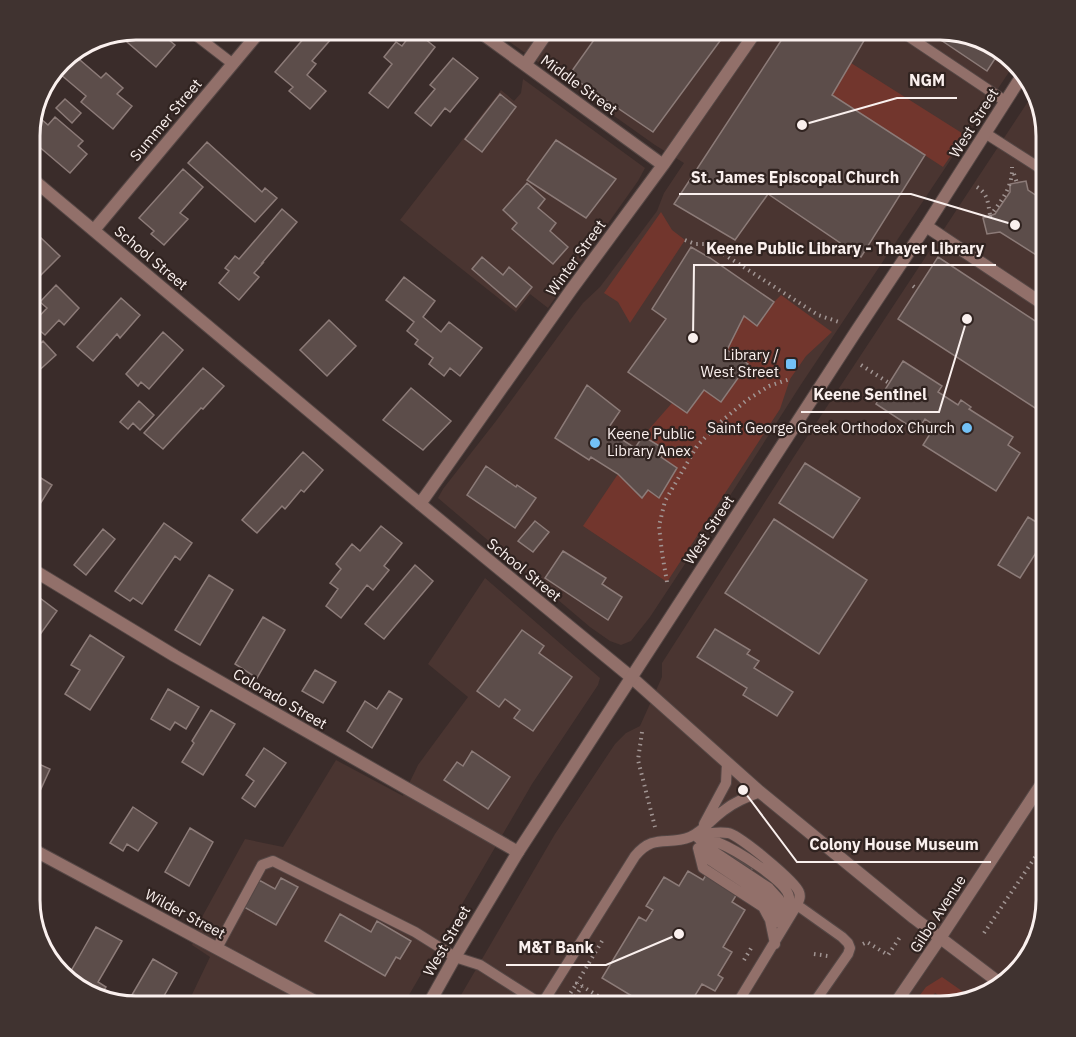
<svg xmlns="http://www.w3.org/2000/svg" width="1076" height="1037" font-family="'IBM Plex Sans',sans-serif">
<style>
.built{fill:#4a3531}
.green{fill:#72362d}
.building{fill:#5c4d4a;stroke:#8c7b78;stroke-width:1.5}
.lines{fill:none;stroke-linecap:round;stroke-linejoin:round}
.service-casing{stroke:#554745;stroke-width:12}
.minor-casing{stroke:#554745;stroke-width:14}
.tertiary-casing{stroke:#554745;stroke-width:14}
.path{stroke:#a19593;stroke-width:4;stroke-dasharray:1.5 4.5;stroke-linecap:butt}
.service{stroke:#92706a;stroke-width:10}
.minor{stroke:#92706a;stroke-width:12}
.tertiary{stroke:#92706a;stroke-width:12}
.poi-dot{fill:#73c1f6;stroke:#302320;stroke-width:2}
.labels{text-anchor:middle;stroke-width:4.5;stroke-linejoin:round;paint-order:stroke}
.street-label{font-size:15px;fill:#faf0ee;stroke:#302320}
.poi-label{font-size:15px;fill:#faf0ee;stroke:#302320;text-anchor:end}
.rim{fill:none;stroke:#faf0ee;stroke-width:3}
.leader{fill:none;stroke:#faf0ee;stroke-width:2}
.callout-dot{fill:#faf0ee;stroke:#302320;stroke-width:2}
.callout-label{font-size:16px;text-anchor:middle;font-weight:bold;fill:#faf0ee;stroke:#302320;stroke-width:4.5;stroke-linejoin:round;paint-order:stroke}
</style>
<rect width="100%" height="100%" fill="#3a2c2a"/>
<!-- built -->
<path class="built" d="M493,30H946L987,41L1015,63L800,386L733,491L650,617L631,641L621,645L610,641L590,627L438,498L443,489L496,421L568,323L583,303L600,287L657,211L664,193L684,163L655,145Z
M523,79L645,168L638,181L548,308L530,294L516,312L400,220L501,90L514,101L521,93Z
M1031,97L1046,136V901L1038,942L1010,980L940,1007H454L555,834L615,744L626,733L640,726L662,677V663L795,455Z
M485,578L600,678L598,685L532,784L402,1007H186L210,957L192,945L202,917L245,839L283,847L336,760L403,796L418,765L468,697L428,664Z"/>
<!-- green -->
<path class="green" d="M851,63L965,135L943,167L832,95Z
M661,212L672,230L685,240L630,323L618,302L604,293Z
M781,295L832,332L806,356L790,379L780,409L667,582L583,526L618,474L641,498L648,490L659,497L677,468L661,457L666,450L643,436L672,403L687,413L704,390L721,402L747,364L727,350L744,316L757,325L774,302Z
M942,977L969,996C950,1003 951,1004 935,993L925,1007H911L926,987Z"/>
<!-- building -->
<path class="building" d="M136,30H157L175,45L156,67L120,36Z
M311,30H339L312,61L316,64L307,75L326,91L310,109L289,91L293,87L275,72Z
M414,30L435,47L388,108L369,93L392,64L384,57L396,42L402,46Z
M601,30H728L653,132L569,75Z
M788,30H854L865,39L832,95L925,155L861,257L768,194L735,240L674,204Z
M926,30H946L987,41L1000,51L987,71Z
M73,54L101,78L106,73L123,88L117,94L132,106L113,129L81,102L86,96L60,74L53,83L49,79L64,59L65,60L69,55Z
M453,58L478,78L450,112L445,108L431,126L415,113L435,89L430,85Z
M500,94L516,107L482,152L465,139Z
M65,99L81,113L72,123L56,108Z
M34,113L48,125L55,117L83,141L78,146L87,154L70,173L30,139V129Z
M1043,129L1046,136V145L1036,138Z
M556,140L616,179L586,218L527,180Z
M207,142L262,192L265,188L277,198L255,222L188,163Z
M183,169L203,187L180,213L188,219L164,245L151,234L154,231L139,218Z
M1026,181L1028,190L1046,202V270L1037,264L1041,258L1000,232L987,234L983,218L995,214L1010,192V184Z
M527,183L545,199L538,208L556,223L550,231L568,247L553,264L512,229L517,223L503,210Z
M282,209L297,222L262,263H263L254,273L259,277L239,300L219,283L229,271L225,268L235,256L239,259Z
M40,237L60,256L36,280L31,275L30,276V248Z
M691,247L710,258L774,302L757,326L744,316L727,350L748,364L721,402L704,390L687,413L628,372L666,319L652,309Z
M482,257L503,275L509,267L532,287L516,307L472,269Z
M938,257L1046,328V415L898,319Z
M404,277L435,301L423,317L441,332L449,322L482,348L460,376L450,368L444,376L429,364L433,358L415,344L418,340L407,331L414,322L386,300Z
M56,285L79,308L64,325L59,320L45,335L32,324L47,308L40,302Z
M121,298L140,315L120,338L117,334L93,361L77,347Z
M329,320L356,346L327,376L300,350Z
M163,332L183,350L149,389L141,382L138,386L126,374Z
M43,341L56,355L34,375L30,371V353Z
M903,361L942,386L938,392L958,405L961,400L971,407L969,409L1013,437L1008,445L1020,453L996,491L923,445L935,426L925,419L917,431L876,404Z
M203,368L224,386L203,409L201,408L163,449L144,433Z
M587,385L620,411L607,430L635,448L643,436L666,450L661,457L677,468L659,498L648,490L642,498L618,474L591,457L589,460L555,438Z
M411,388L451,421L423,450L383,420Z
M139,401L154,415L140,430L133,423L128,429L120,422Z
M303,452L323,470L304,492L301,490L285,509L282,506L257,533L242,520Z
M805,463L860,498L833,538L779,503Z
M486,466L516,487L517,485L536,498L515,528L467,495Z
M33,473L52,485L30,520V477Z
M1028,517L1046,528V537L1020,578L998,565Z
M774,519L867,580L819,654L725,593Z
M535,521L549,532L533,552L518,541Z
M164,523L192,543L180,560L175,556L142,604L133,598L130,601L115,591Z
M381,526L402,543L384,566L389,570L373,590L367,585L341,618L326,606L338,589L330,583L341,569L336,564L352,544L360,551Z
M103,529L115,539L86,575L74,565Z
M563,551L606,578L602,584L622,597L608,620L545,578Z
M415,565L433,581L384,639L365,624Z
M209,575L233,590L200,645L175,630Z
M32,592L57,611L39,636L30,630V595Z
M263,617L285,630L257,678L235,664Z
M715,629L750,650L747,654L759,661L754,668L793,692L777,716L743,695L747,688L697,657Z
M522,630L544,646L539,653L572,677L533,731L514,718L520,710L505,699L499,707L477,691Z
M90,635L124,657L90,710L65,694L80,670L71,665Z
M315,670L336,682L323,703L302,691Z
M168,689L199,707L186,729L175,722L170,730L151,719Z
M389,691L402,699L372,748L347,731L365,701L377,709Z
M211,710L235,724L203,775L182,762L194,743L192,741Z
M264,748L286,763L255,807L242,798L254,781L246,775Z
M472,751L510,777L488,809L444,780L457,762L463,766Z
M30,760L50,769L34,804L30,803Z
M133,807L157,823L138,851L127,844L123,851L110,843Z
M190,828L213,842L189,886L165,872Z
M724,846L755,864L732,902L745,910L723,947L732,952L718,975L723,978L715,991L702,984L688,1007H650L602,978L639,917L646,921L653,910L646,906L664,877L679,886L688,871L703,880Z
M281,878L298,887L276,925L244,907L259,880L275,889Z
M340,914L371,932L377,921L411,941L400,959L396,957L385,976L325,941Z
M96,927L122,941L98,982L106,987L98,999H95L67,978Z
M153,959L177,973L164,996L177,1003L175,1007H136L126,1005Z"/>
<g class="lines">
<defs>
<path id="service" d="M189,30L233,64
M899,30L1005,101
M985,133L1046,172
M704,824L726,783L727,763
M695,835C705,834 717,831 728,833C738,834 795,881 799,892C801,897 799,900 797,905L735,1007
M697,837L713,851L769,888L779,899L782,906L780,917
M701,837C707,839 714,840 719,843C734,849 787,881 789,897C790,905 784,916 781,924
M701,845L710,860L767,898C773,906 775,912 775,923
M698,848L703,868L763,907L770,920L775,944
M797,905L842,937L848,943L850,948L848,954L811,1007
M217,948L262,865L273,861L415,932L455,957L480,965L546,1007
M542,1004L635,856C654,833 667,846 690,837C702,832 712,819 723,811C734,802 747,797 760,792"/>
<path id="minor" d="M477,30L663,165
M525,65L549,30
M30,177L408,494L631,677L760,792L914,918L1001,984
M926,226L1046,306
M94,230L261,30
M420,504L571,290L663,165L757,30
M30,568L175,656L518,852
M30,848L326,1007"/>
<path id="tertiary" d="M427,1007L455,957L518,852L855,333L926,226L1023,74
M893,1007L940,938L1046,777"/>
</defs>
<!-- service casing -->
<use href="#service" class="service-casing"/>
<!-- minor casing -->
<use href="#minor" class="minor-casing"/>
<!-- tertiary casing -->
<use href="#tertiary" class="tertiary-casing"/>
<!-- path -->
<path class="path" d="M1014,174L1017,183
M977,187C988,194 988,203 990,215
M990,216C1001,201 1013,187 1012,167
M685,240L695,244H708L818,315L839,322
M913,286L917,289
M861,365L889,383
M667,582L662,553L659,526L665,501L697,446L718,424L747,400L769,386L790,379
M642,732L638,760L655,827
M984,933L1046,841
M602,941L577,983L616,1007
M863,944L867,942L888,955L900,937
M814,954L828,956
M744,960L753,945
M564,1003L577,983
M569,1007L582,986
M715,1007L721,997"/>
<!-- service -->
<use href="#service" class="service"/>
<!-- minor -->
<use href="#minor" class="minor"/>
<!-- tertiary -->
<use href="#tertiary" class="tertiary"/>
</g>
<!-- markers -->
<g class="poi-dot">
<rect x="785" y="358" width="12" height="12" rx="3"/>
<circle cx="967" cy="428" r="6"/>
<circle cx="595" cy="443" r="6"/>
</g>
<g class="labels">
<!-- street labels -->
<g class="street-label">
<text transform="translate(579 85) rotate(36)" y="5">Middle Street</text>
<text transform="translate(166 120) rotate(-50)" y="5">Summer Street</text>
<text transform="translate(974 123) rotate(-58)" y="5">West Street</text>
<text transform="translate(151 258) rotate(40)" y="5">School Street</text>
<text transform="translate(576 258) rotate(-54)" y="5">Winter Street</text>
<text transform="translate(709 530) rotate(-57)" y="5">West Street</text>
<text transform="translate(524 570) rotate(39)" y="5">School Street</text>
<text transform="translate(280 699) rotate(30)" y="5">Colorado Street</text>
<text transform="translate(185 914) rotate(28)" y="5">Wilder Street</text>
<text transform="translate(938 914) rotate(-57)" y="5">Gilbo Avenue</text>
<text transform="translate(447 941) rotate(-60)" y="5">West Street</text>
</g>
<!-- poi labels -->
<g class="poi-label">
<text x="779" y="360">Library /<tspan x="779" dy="17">West Street</tspan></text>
<text x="955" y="433">Saint George Greek Orthodox Church</text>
<text x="607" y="439" text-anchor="start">Keene Public<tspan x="607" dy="17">Library Anex</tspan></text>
</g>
</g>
<!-- crop -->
<path d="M0 0H1076V1037H0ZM136 40H940A96 96 0 0 1 1036 136V900A96 96 0 0 1 940 996H136A96 96 0 0 1 40 900V136A96 96 0 0 1 136 40Z" fill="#403330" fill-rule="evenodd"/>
<path class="rim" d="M136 40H940A96 96 0 0 1 1036 136V900A96 96 0 0 1 940 996H136A96 96 0 0 1 40 900V136A96 96 0 0 1 136 40Z"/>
<!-- callouts -->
<path class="leader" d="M802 125L897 98H957M1015 225L911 194H679M693 338L694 265H996M967 319L939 412H801M743 790L797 862H991M679 934L606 965H506"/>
<g class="callout-dot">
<circle cx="802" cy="125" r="6"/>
<circle cx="1015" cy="225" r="6"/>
<circle cx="693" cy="338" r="6"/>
<circle cx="967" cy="319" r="6"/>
<circle cx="743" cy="790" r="6"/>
<circle cx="679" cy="934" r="6"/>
</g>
<g class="callout-label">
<text x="927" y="86">NGM</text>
<text x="795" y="183">St. James Episcopal Church</text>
<text x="845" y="254">Keene Public Library - Thayer Library</text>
<text x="870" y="400">Keene Sentinel</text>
<text x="894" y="850">Colony House Museum</text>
<text x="556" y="953">M&amp;T Bank</text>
</g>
</svg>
